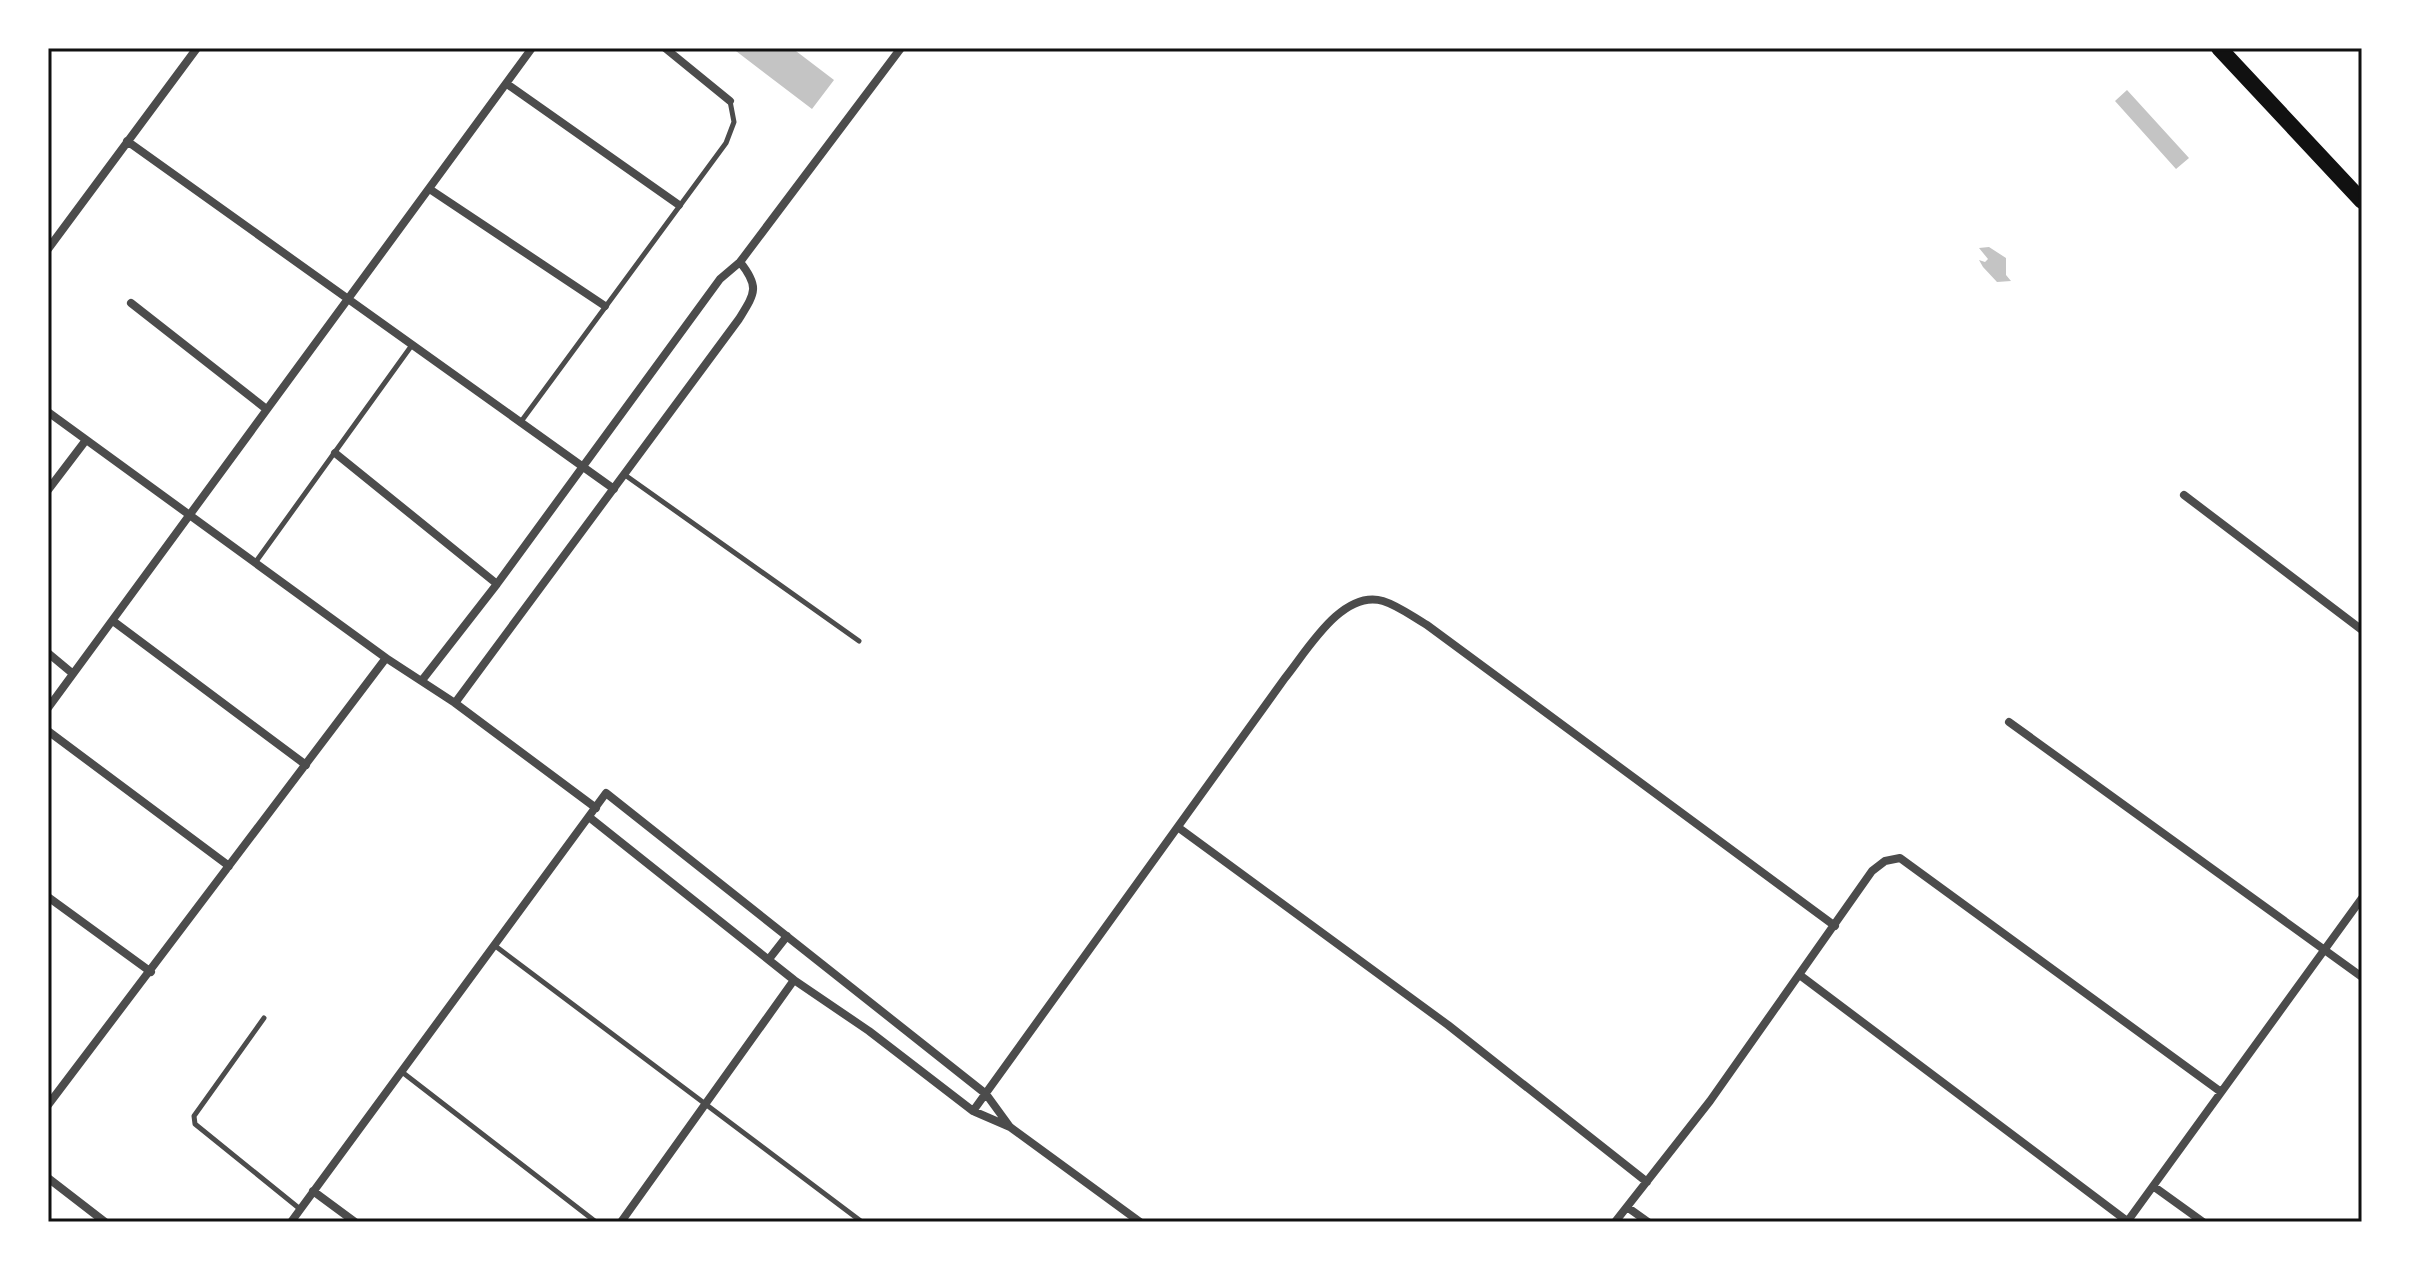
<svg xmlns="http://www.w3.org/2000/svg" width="2410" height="1270" font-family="'Fira Sans',sans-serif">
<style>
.building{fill:#c4c4c4}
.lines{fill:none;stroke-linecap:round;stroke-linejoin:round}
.service{stroke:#4c4c4c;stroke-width:5}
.minor{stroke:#4c4c4c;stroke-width:8}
.secondary{stroke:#111;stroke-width:16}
.neatline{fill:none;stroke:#111;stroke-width:3}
</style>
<rect width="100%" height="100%" fill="#fff"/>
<!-- building -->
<path class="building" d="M732,48H792L834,80L812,109Z
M2127,90L2189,158L2176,169L2115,101Z
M1989,247L2006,258V275L2011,281L1997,282L1983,267L1979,260L1985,262L1988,259L1979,248Z"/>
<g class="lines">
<!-- service -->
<path class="service" d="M520,423L726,143L734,122L730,101
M625,475L859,641
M255,563L412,345
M494,945L862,1222
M264,1018L194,1116L195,1124L300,1209
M402,1072L596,1222"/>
<!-- minor -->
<path class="minor" d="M665,48L730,101
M507,84L679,205
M127,141L614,489
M431,190L605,306
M48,249L197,48
M131,303L265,408
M48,412L386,658L455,703L596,808
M335,453L497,584
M48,490L86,440
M2184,495L2362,630
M113,621L306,765
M48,653L72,673
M423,679L497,584L720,279L740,262L901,48
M455,703L739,319C755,293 760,287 740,262
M48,708L532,48
M2009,722L2362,977
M48,731L229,866
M589,817L794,980L869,1031L973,1111L1010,1127L1140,1222
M1179,828L1448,1025L1647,1182
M48,897L151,972
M769,959L787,936
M1801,976L2127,1221
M48,1105L386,658
M973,1111L1285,678C1307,651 1342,589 1383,601C1399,606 1413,617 1427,625L1835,926
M48,1178L105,1222
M2153,1186L2203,1222
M313,1191L355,1222
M1627,1207L1648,1222
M291,1222L606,793L986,1094L1010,1127
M621,1222L794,980
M1615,1222L1710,1101L1872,871L1885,861L1900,858L2221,1092
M2127,1222L2362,898"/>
<!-- secondary -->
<path class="secondary" d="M2219,48L2362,201"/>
</g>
<!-- border -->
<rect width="2410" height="1270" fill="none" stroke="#ffffff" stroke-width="100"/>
<rect x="50" y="50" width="2310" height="1170" class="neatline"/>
</svg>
